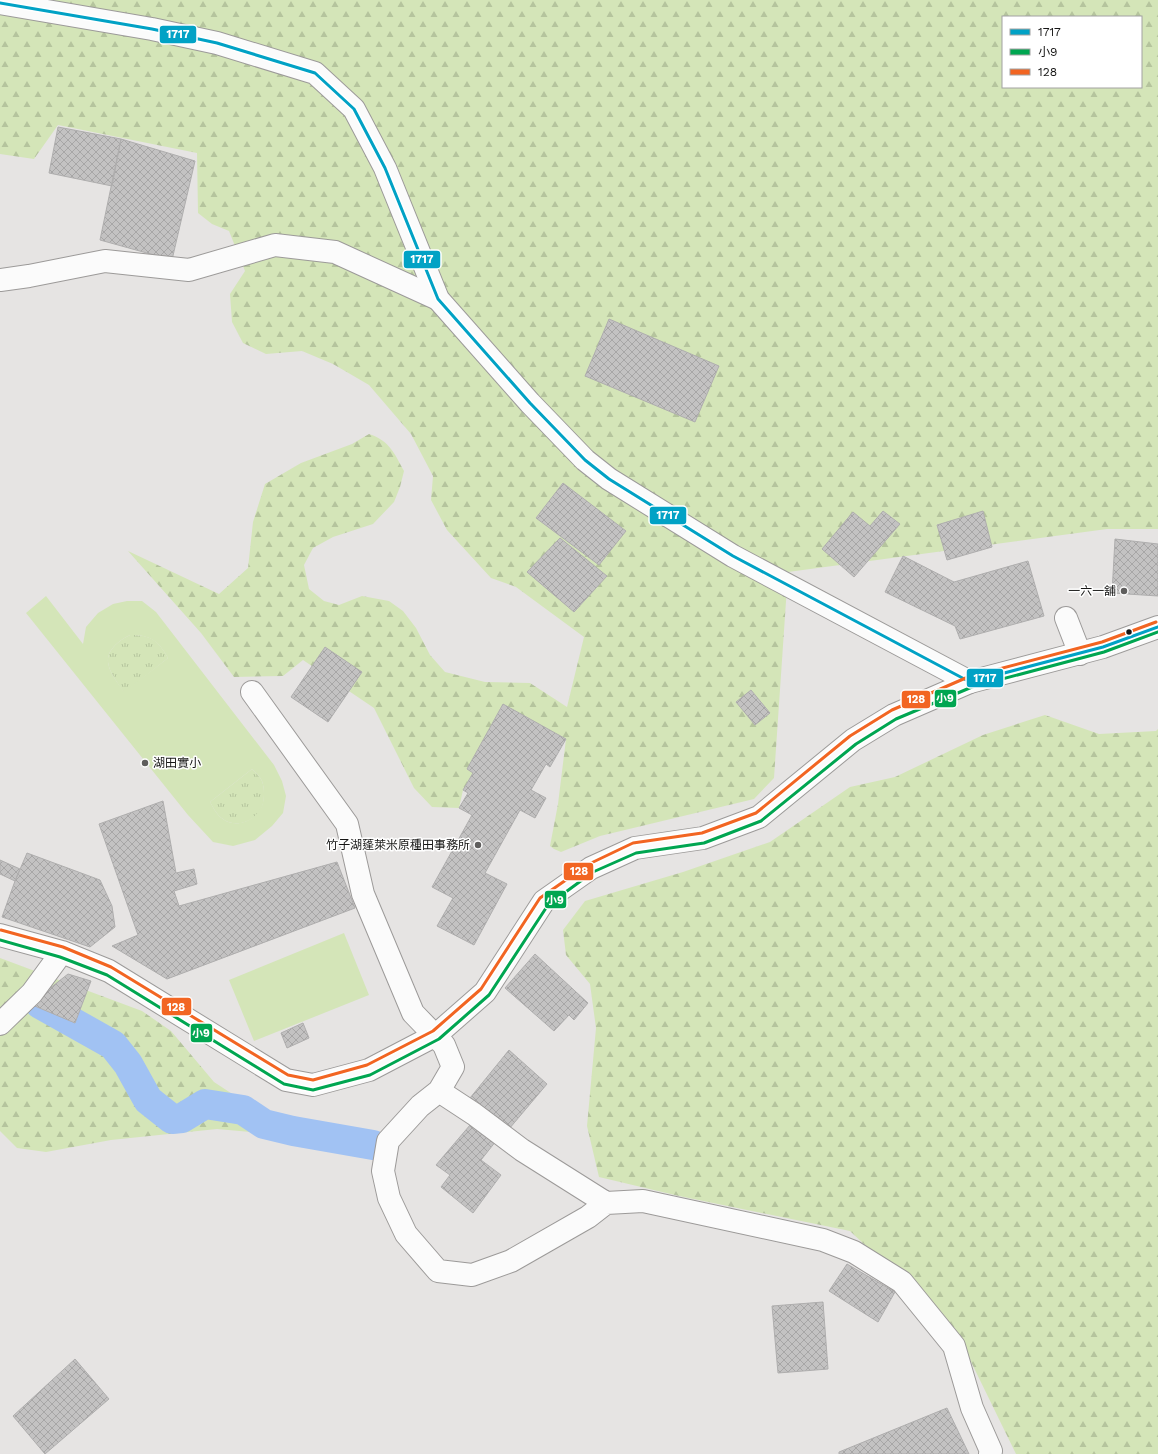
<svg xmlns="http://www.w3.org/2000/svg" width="1158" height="1454" font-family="'Work Sans','Noto Sans TC',sans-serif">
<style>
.grass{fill:url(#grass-tufts)}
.forest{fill:url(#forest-firs);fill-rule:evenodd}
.pitch{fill:#d4e5b8;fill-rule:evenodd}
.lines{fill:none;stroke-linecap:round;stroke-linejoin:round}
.canal{stroke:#a1c2f3;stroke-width:30}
.building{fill:url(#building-cross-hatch);stroke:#afaeae}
.minor-casing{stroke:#9c9a99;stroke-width:24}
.major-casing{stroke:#9c9a99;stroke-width:24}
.minor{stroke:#fbfbfb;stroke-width:22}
.major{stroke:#fbfbfb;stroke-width:22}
.bus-1-casing{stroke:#fff;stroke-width:6}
.bus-2-casing{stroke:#fff;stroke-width:6}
.bus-3-casing{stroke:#fff;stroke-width:6}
.bus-1{stroke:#01a2c5;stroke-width:3}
.bus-2{stroke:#00a651;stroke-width:3}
.bus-3{stroke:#f26522;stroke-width:3}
.poi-dot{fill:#5f5e5d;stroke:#fff;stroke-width:1.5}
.bus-dot{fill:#161615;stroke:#fff;stroke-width:1.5}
.labels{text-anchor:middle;stroke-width:3;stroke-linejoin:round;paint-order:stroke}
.poi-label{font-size:12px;fill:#161615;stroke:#fff;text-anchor:end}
.line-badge{stroke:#fff;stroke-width:1.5}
.badge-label{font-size:11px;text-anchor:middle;font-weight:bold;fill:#fff}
</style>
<defs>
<pattern id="grass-tufts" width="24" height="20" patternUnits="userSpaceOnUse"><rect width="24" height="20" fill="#d4e5b8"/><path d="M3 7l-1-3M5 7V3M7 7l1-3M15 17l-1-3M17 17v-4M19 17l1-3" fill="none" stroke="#b5c49d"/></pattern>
<pattern id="forest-firs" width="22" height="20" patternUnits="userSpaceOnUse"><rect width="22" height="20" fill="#d4e5b8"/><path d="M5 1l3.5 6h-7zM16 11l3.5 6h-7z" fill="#b5c49d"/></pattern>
<pattern id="building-cross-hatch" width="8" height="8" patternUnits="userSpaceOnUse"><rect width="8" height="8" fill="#c3c2c2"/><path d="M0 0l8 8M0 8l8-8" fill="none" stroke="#a7a6a6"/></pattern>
</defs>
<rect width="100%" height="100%" fill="#e6e4e3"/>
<!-- grass -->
<path class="grass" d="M130,635C151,635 158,640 168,658L124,693C119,684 109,673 108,662C107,649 120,640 130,635Z
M252,769C255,772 260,776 262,781C265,789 265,803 260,811C252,822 234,828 223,819C217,815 214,809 210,802Z"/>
<!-- forest -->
<path class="forest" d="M0,0H1158V529H1107L788,572L774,778L754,799L600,836L561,852L554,849L550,846L558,804L566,739L473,773L463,790L459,808L432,807L414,788L374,708L303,660L283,676L234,677L201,633L128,551L219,594L248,568L253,522L265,484L301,463L352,444L369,434C390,441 394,453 404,471L400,487L394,502L373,524L333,537L313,548L304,565L309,589L324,601L339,605L362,596L389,601L403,611L416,628L430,655L445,672L485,682L530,683L567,707L584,637L516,587L491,578L447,530L431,500L433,476L411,434L369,385L333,364L302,351L266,354L243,343L232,322L230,294L245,271L229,231L212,224L198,213L197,153L58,125L34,159L0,154ZM1003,17H1141V87H1003Z
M1045,715L1099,734L1156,731L1158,729V1454H1016L956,1331L850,1231L679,1196L599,1177L587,1126L596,1028L590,984L566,955L563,930L585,901L683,872L770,842L850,787L895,777L983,735Z
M0,958L142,1011L171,1031L214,1082L243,1101L317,1138L217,1129L111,1140L46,1152L17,1148L0,1131Z"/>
<!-- pitch -->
<path class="pitch" d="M46,596L83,644L86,627L98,613L113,604L127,601H142L156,612L274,765L282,781L286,796L283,813L272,826L255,840L233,846L213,842L188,815L26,613ZM130,635C150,635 158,640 168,658L124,692C119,684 109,673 108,662C107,649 120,640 130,635ZM252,769C255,772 260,776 262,781C265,789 265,804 259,811C252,822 234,828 223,819C217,815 214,809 210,802Z
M344,933L369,995L254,1041L229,980Z"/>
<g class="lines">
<!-- canal -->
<path class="canal" d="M40,1004L113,1045L128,1064L148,1100L172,1119L182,1118L205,1104L243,1110L264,1124L293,1131L373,1145"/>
</g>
<!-- building -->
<path class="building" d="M58,127L121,139L112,186L49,173Z
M121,139L195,161L172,260L100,240Z
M609,319L719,366L695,422L585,376Z
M563,483L626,531L599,565L536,518Z
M883,511L900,524L854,577L822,549L853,512L870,526Z
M983,511L992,547L947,560L937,525Z
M560,538L607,576L574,612L527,572Z
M1115,539L1158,544V596L1112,593Z
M903,556L954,582L1028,561L1044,616L960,639L955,626L885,592Z
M325,647L362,672L328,722L291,697Z
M751,690L770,713L755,725L736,702Z
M503,704L566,739L550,767L546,764L531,790L546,798L535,818L520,810L485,873L507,884L474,945L437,926L453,898L432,887L472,815L459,808L468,793L463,790L473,773L467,769Z
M163,801L176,873L194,869L197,884L174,891L179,906L337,862L355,908L167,979L112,946L138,935L99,824Z
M27,853L100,880L112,906L115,927L90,947L2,917L15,881Z
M0,860L20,869L15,881L0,874Z
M535,954L588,1003L574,1020L569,1015L554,1031L505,988Z
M68,974L91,981L75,1023L30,1004Z
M303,1023L309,1038L287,1048L281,1033Z
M509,1050L547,1084L509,1129L470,1098Z
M476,1118L500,1136L481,1160L501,1175L473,1213L441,1187L450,1175L436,1165Z
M847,1264L895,1292L878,1322L829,1291Z
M823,1302L828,1369L778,1373L772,1306Z
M75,1359L109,1399L45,1454L13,1416Z
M947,1408L969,1454H839V1452Z"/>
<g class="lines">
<defs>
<path id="minor" d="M0,280L29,276L105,261L189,270L275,245L335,252L438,299
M1066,618L1080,654
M252,692L347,824L363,894L413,1013L444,1045L453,1067L439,1091L420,1106L388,1141L383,1171L389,1198L406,1234L438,1271L472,1275L511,1261L588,1217L606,1203L643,1201L823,1240L854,1252L902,1282L954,1346L972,1408L991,1451L990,1454
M0,935L62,952L109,971L286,1080L313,1085L369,1070L436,1035L485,992L544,901L591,868L635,848L703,838L759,817L853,740L894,715L970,682
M0,1024L32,993L62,952
M439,1091L474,1114L522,1150L606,1203"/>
<path id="major" d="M0,3L152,29L217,43L315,73L354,109L385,168L438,299L530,403L585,460L609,479L733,556L970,682L1103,647L1158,627"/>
</defs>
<!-- minor casing -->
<use href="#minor" class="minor-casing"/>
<!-- major casing -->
<use href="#major" class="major-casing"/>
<!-- minor -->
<use href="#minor" class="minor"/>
<!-- major -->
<use href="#major" class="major"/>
<defs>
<path id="bus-1" d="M0,3L152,29L217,43L315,73L354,109L385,168L438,299L530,403L585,460L609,479L733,556L970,682L1103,647L1158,627"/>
<path id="bus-2" d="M0,940L60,957L107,975L284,1084L313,1090L370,1075L439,1039L489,995L548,905L593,872L636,853L704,843L761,821L856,744L896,719L972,687L1104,652L1158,632"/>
<path id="bus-3" d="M1,930L63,947L111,967L288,1075L313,1080L367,1065L433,1031L481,989L540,898L589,864L633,843L702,833L756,813L850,736L892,710L968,677L1102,642L1156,622"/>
</defs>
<!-- bus-1 casing -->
<use href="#bus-1" class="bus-1-casing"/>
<!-- bus-2 casing -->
<use href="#bus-2" class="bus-2-casing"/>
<!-- bus-3 casing -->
<use href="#bus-3" class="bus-3-casing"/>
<!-- bus-1 -->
<use href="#bus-1" class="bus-1"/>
<!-- bus-2 -->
<use href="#bus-2" class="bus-2"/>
<!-- bus-3 -->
<use href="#bus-3" class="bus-3"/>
</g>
<!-- markers -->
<g class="poi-dot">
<circle cx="1124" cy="591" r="4"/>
<circle cx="145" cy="763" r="4"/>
<circle cx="478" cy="845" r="4"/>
</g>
<circle class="bus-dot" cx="1129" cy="632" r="3.5"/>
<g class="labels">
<!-- poi labels -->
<g class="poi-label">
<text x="1116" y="595">一六一舖</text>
<text x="153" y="767" text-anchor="start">湖田實小</text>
<text x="470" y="849">竹子湖蓬萊米原種田事務所</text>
</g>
</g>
<g class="line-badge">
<rect x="159" y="25" width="38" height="19" rx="4" fill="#01a2c5"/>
<rect x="403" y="250" width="38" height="19" rx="4" fill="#01a2c5"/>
<rect x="649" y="506" width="38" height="19" rx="4" fill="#01a2c5"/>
<rect x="966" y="668" width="38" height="20" rx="4" fill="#01a2c5"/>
<rect x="934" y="689" width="23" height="19" rx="4" fill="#00a651"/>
<rect x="901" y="690" width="30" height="19" rx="4" fill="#f26522"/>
<rect x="563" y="862" width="31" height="19" rx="4" fill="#f26522"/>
<rect x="544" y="890" width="23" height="19" rx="4" fill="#00a651"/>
<rect x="161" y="997" width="31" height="19" rx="4" fill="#f26522"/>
<rect x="190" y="1023" width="23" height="20" rx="4" fill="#00a651"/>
</g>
<g class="badge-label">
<text x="178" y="38">1717</text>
<text x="422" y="263">1717</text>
<text x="668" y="519">1717</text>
<text x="985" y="682">1717</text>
<text x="945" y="702">小9</text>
<text x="916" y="703">128</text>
<text x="579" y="875">128</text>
<text x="555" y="904">小9</text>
<text x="176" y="1011">128</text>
<text x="201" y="1037">小9</text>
</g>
<!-- legend -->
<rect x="1002" y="16" width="140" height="72" fill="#ffffff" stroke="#a2a2a1"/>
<rect x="1010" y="29" width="20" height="6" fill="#01a2c5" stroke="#a2a2a1"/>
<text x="1038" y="36" font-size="12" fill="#161615">1717</text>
<rect x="1010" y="49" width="20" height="6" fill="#00a651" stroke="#a2a2a1"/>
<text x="1038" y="56" font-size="12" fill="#161615">小9</text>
<rect x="1010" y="69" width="20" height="6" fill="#f26522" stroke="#a2a2a1"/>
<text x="1038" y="76" font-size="12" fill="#161615">128</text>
</svg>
